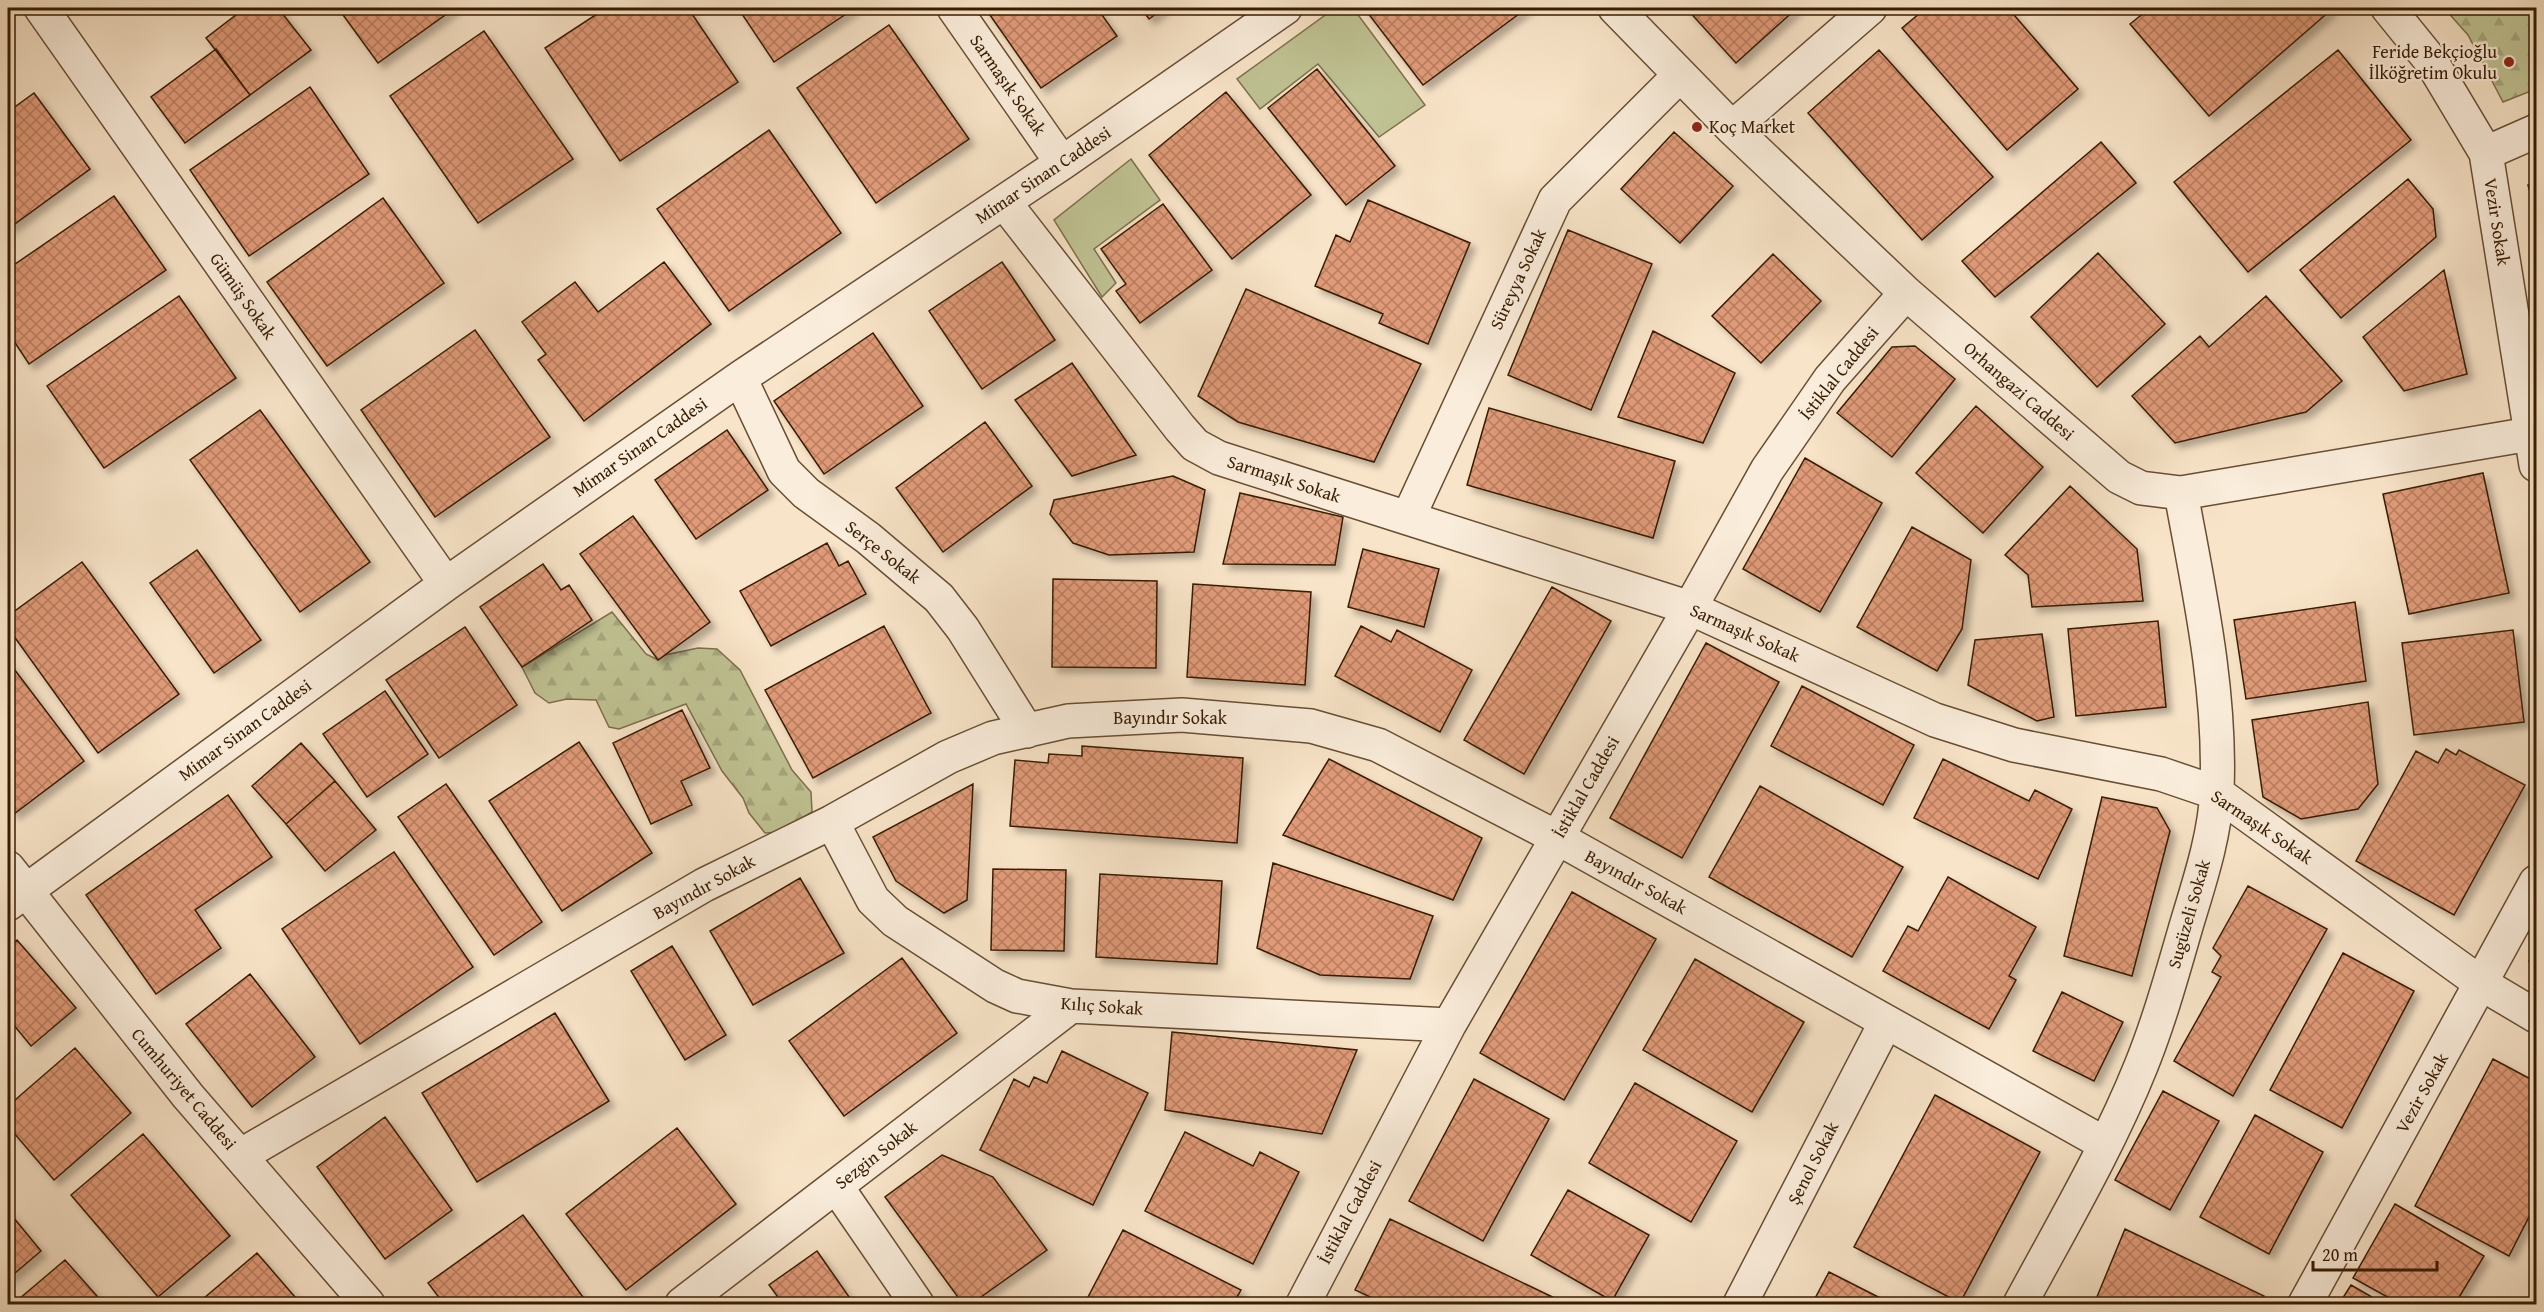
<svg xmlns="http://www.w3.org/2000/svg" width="2544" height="1312" font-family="'Gentium Book Plus',serif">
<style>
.green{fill:#c0c394;stroke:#7c704a;stroke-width:1.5}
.forest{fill:url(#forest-firs);stroke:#7c704a;stroke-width:1.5}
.building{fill:url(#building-cross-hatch);stroke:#371c01;stroke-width:1.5;filter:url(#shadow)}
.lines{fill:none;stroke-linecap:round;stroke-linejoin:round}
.minor-casing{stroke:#674e33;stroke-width:36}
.minor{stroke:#faeddb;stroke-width:33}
.poi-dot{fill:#8f2418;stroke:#faeddb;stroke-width:2}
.labels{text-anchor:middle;stroke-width:4.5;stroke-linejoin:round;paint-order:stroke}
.poi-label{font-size:18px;fill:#371c01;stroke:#faeddb;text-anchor:end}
.street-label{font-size:18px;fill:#371c01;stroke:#faeddb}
</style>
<defs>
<pattern id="forest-firs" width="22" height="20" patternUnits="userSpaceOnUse" patternTransform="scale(1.5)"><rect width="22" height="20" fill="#c0c394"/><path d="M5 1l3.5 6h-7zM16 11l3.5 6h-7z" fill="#a6a77e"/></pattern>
<pattern id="building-cross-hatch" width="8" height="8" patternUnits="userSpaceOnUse" patternTransform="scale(1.5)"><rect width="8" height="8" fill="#e09a78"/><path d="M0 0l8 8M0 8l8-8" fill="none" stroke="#b67d60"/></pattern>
<filter id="shadow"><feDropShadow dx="5.5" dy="5.5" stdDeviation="3" flood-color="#0004"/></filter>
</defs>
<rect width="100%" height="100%" fill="#f8e4c8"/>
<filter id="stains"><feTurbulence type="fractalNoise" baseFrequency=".00333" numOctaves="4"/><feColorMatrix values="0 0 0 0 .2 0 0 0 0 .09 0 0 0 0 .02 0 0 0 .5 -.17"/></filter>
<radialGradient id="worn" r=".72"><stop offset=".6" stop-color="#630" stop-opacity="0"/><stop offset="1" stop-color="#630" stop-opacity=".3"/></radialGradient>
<!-- green -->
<path class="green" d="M1335,8H1353L1425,105L1379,137L1318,64L1260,109L1237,79Z
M1131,159L1160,200L1094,249L1116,283L1102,297L1054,220Z"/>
<!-- forest -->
<path class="forest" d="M2444,8H2536V89L2503,102L2468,35Z
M612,612L646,654L658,660L665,655L698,648L717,649L740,670L792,770L811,792L812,812L780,832L765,833L749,813L743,798L722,771L686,704L619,729L609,727L596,700L567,699L549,703L535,693L522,667Z"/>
<!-- building -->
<path class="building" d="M245,8H278L311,50L250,95L206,38Z
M338,8H455L378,63Z
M606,8H688L738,82L620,161L545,48Z
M738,8H855L774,62Z
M985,8H1097L1117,36L1041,88Z
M1141,8H1164L1149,19Z
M1364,8H1527L1423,85Z
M1686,8H1797L1736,63Z
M1926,8H2008L2078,89L2007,150L1902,28Z
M2150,8H2329L2331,10L2209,116L2130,24Z
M889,25L969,139L876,203L797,88Z
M484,31L573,159L478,223L390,96Z
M216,49L250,95L185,143L151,97Z
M1879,50L1993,177L1922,240L1808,113Z
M2338,50L2411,140L2248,272L2174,182Z
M1317,69L1395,166L1346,205L1268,108Z
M310,87L369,174L249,256L190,170Z
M1226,92L1311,195L1232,259L1149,155Z
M34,93L90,169L8,229V112Z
M769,130L841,233L729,311L657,209Z
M1674,132L1733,186L1680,243L1621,189Z
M2101,142L2136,183L1995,297L1962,261Z
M2408,179L2433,209L2436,237L2341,318L2300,270Z
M2536,183V214L2528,185Z
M114,196L166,270L29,364L8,332V269Z
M383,198L444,283L327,366L267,282Z
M1368,200L1470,243L1428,344L1379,323L1383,314L1315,286L1336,235L1350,242Z
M1163,204L1212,270L1140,323L1116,291L1126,284L1101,249Z
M1568,230L1652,264L1591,410L1508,375Z
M2098,253L2165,324L2097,387L2031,317Z
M1773,254L1821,301L1761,363L1712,316Z
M664,262L711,324L584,421L538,360L546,354L522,322L575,282L598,312Z
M1002,262L1055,340L982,389L929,311Z
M2444,270L2467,374L2404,391L2363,337Z
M1246,289L1421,364L1374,462L1238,422L1198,396Z
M179,296L236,378L104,468L47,386Z
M2266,296L2342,381L2306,412L2175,443L2132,396L2200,336L2209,347Z
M475,330L550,437L435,517L361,410Z
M1653,331L1735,373L1703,443L1618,417Z
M873,333L923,406L824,474L774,401Z
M1915,346L1955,379L1892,457L1837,413L1892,347Z
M1072,363L1136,455L1072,476L1015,400Z
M1976,406L2043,467L1983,533L1916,473Z
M1489,408L1675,461L1653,538L1467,485Z
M260,410L370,562L300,612L190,460Z
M985,422L1032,486L943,552L896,488Z
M727,430L768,490L696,539L655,480Z
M1805,458L1882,503L1820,612L1743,569Z
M2483,473L2509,593L2409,614L2383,494Z
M1173,476L1205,490L1194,552L1109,555L1073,543L1050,514L1054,500Z
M2070,486L2137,549L2143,601L2032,607L2028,575L2005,555Z
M1240,493L1343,517L1335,565L1223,564Z
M633,516L710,622L658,660L580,554Z
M1912,527L1971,560L1962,629L1937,671L1857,627Z
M827,543L839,566L848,561L866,594L771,646L740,591Z
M1363,549L1439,569L1424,627L1348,607Z
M197,550L261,640L214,673L150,583Z
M82,562L179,694L98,753L8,628V616Z
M543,564L561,590L569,585L592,620L522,667L480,607Z
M1053,579L1157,581L1156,668L1052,667Z
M1193,584L1311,592L1305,685L1187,677Z
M1552,587L1611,621L1524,774L1464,740Z
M2355,602L2366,681L2246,699L2234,620Z
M2158,621L2166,707L2076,716L2068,629Z
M884,626L931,713L813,778L765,690Z
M1361,626L1391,642L1397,630L1472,670L1440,732L1335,676Z
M465,627L517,705L439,758L386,680Z
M2513,630L2524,722L2414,735L2402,643Z
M2042,634L2054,717L2037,721L1968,685L1975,640Z
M1706,643L1779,682L1682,858L1610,818Z
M8,661L84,761L14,814L8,805Z
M1802,686L1914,745L1883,805L1771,746Z
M385,691L428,754L367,797L323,734Z
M2368,702L2378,784L2358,809L2301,819L2263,797L2252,720Z
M682,710L710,768L681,781L692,805L651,824L613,743Z
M579,742L652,853L562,911L489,801Z
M301,743L335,781L286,824L252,786Z
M1082,746L1243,758L1237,843L1010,826L1015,760L1048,763L1049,754L1082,756Z
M2446,749L2456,755L2459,750L2525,785L2454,915L2356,861L2416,751L2438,763Z
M1329,759L1482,838L1453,900L1283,835Z
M1943,759L2029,801L2035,790L2072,809L2038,879L1914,818Z
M335,781L376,830L325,871L286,824Z
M446,784L542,922L494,955L398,817Z
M973,784L967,900L944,913L896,881L873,837Z
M1760,786L1903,867L1852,957L1709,877Z
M228,795L272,857L195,910L221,948L156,994L86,895Z
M2102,797L2157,808L2170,831L2132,976L2064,956Z
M394,852L473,967L360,1044L282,929Z
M1273,863L1433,916L1410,979L1320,975L1257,948Z
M993,869L1066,870L1064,951L991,950Z
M1100,874L1222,881L1217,964L1096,957Z
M1948,877L2036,927L2009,976L2016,980L1989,1029L1883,971L1908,926L1918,931Z
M800,878L844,953L753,1005L710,931Z
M2248,886L2327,929L2233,1096L2174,1061L2221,977L2212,972L2221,956L2213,948Z
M1572,892L1656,939L1564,1100L1480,1053Z
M17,940L76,1008L31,1046L8,1018V948Z
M672,946L726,1035L685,1060L631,971Z
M2536,947V964L2529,961Z
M2343,953L2414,991L2342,1128L2270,1090Z
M902,958L957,1033L844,1116L789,1041Z
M1695,959L1804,1022L1752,1112L1643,1050Z
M250,974L315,1057L252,1107L186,1024Z
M2062,992L2123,1022L2094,1081L2033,1051Z
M555,1013L609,1101L477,1182L422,1093Z
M1172,1032L1357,1050L1322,1134L1165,1110Z
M75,1048L131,1113L54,1180L8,1126V1106Z
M1062,1051L1148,1093L1093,1205L980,1150L1014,1079L1029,1087L1034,1077L1047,1083Z
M2493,1059L2536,1082V1203L2509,1256L2415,1206Z
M1474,1079L1549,1119L1483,1241L1409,1201Z
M1635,1083L1737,1141L1691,1222L1589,1163Z
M2163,1091L2219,1121L2170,1210L2115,1180Z
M1935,1095L2040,1152L1960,1303L1854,1247Z
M2255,1115L2323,1152L2269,1254L2200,1217Z
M385,1117L452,1210L385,1259L317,1167Z
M677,1128L736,1204L626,1290L566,1214Z
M1185,1132L1253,1166L1260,1152L1299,1172L1253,1264L1145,1211Z
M143,1134L230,1236L158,1297L71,1195Z
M942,1155L993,1177L1047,1250L971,1304H963L885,1197Z
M1568,1190L1649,1235L1612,1301L1531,1255Z
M2395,1204L2484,1256L2455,1304H2400L2353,1278Z
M8,1211L41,1251L8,1279Z
M523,1215L588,1304H444L428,1283Z
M1390,1219L1567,1304H1385L1355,1290Z
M2125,1229L2264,1296L2260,1304H2094Z
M1123,1230L1241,1290L1233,1304H1097L1087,1299Z
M817,1251L854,1304H783L769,1285Z
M257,1253L301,1304H197Z
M65,1260L104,1304H13Z
M1829,1272L1892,1304H1812Z
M2351,1285L2384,1304H2339Z"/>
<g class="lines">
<defs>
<path id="minor" d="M41,8L446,584
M954,8L1062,163
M1615,8L1732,128L1906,293L2119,477L2141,488L2181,493L2536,433
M2388,8L2431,61L2486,153L2536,465
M1732,128L1870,8
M2486,153L2536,131
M1004,202L1180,428L1195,445L1219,458L1690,608L1935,720L2014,745L2161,774L2217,793L2482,984L2536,1016
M740,378L784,471L806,493L868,538L939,598L963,629L1027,731
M1408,518L1555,200L1680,75
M832,822L873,900L895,921L995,986L1017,996L1071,1006L1449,1025
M8,868L188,1096L368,1304
M8,904L446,584L740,378L1062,163L1285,8
M240,1156L704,885L832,822L948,757L993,738L1068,721L1182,715L1311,726L1378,745L1556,837L2105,1144
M836,1186L917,1304
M682,1304L1071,1006
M1303,1304L1449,1025L1690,608L1767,470L1830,379L1906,293
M1740,1304L1886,1022
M2020,1304C2062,1226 2108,1148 2141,1066C2160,1019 2173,971 2187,923C2200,880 2215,835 2217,790C2221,690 2199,591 2181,493
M2305,1304L2536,882"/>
</defs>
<!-- minor casing -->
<use href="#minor" class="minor-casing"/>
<!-- minor -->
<use href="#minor" class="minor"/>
</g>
<!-- markers -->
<g class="poi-dot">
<circle cx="2509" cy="62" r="6"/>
<circle cx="1697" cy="127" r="6"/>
</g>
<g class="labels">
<!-- poi labels -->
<g class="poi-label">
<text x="2497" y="58">Feride Bekçioğlu<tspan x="2497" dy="21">İlköğretim Okulu</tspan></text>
<text x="1709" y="133" text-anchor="start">Koç Market</text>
</g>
<!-- street labels -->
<g class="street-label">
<text transform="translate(1008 85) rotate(55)" y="6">Sarmaşık Sokak</text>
<text transform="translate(1043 175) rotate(-34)" y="6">Mimar Sinan Caddesi</text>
<text transform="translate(2497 222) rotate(81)" y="6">Vezir Sokak</text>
<text transform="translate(1518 279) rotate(-65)" y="6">Süreyya Sokak</text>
<text transform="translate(243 296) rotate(55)" y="6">Gümüş Sokak</text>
<text transform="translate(1839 373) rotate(-51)" y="6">İstiklal Caddesi</text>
<text transform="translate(2019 391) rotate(41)" y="6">Orhangazi Caddesi</text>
<text transform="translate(640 447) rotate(-35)" y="6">Mimar Sinan Caddesi</text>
<text transform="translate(1284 479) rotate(18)" y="6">Sarmaşık Sokak</text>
<text transform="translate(883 552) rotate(38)" y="6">Serçe Sokak</text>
<text transform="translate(1745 633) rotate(24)" y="6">Sarmaşık Sokak</text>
<text x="1170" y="724">Bayındır Sokak</text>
<text transform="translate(245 730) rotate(-36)" y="6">Mimar Sinan Caddesi</text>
<text transform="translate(1586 787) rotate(-60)" y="6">İstiklal Caddesi</text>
<text transform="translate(2262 827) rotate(34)" y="6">Sarmaşık Sokak</text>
<text transform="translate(1636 882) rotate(29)" y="6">Bayındır Sokak</text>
<text transform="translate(704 887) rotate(-29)" y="6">Bayındır Sokak</text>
<text transform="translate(2189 914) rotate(-74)" y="6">Sugüzeli Sokak</text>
<text transform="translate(1102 1006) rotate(4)" y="6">Kılıç Sokak</text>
<text transform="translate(184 1089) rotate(50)" y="6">Cumhuriyet Caddesi</text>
<text transform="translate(2422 1093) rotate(-61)" y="6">Vezir Sokak</text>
<text transform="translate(876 1155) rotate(-38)" y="6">Sezgin Sokak</text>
<text transform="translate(1813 1163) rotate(-63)" y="6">Şenol Sokak</text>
<text transform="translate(1350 1212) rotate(-62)" y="6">İstiklal Caddesi</text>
</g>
</g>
<!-- margin -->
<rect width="2544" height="1312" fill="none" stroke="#f8e4c8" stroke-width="30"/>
<rect x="9" y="9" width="2526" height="1294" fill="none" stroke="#371c01" stroke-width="3"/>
<rect x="15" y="15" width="2514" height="1282" fill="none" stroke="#371c01" stroke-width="1.5"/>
<!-- scale -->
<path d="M2313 1261v9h124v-9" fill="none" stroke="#371c01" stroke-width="3"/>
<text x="2322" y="1261" font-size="18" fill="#371c01" stroke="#faeddb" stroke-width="4.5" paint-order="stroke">20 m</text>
<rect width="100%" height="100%" filter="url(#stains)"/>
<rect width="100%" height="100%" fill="url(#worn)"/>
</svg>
